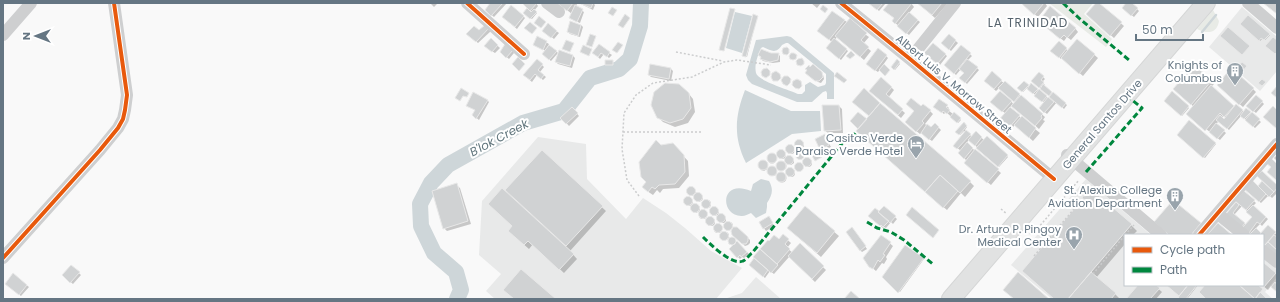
<svg xmlns="http://www.w3.org/2000/svg" width="1280" height="302" font-family="Poppins,sans-serif">
<style>
.built{fill:#e8e9e9}
.green{fill:#e8ebe6}
.water{fill:#ced6d9;fill-rule:evenodd}
.shadow{fill:#0003;fill-rule:evenodd}
.lines{fill:none;stroke-linecap:round;stroke-linejoin:round}
.stream{stroke:#ced6d9;stroke-width:2.5}
.river{stroke:#ced6d9;stroke-width:16}
.building{fill:#d0d2d3;stroke:#e8e8e8}
.highway-casing{stroke:#d5d6d6;stroke-width:20}
.path{stroke:#cbcccd;stroke-width:1.5;stroke-dasharray:2 2;stroke-linecap:butt}
.minor{stroke:#cecfd0;stroke-width:12}
.highway{stroke:#e1e2e2;stroke-width:18}
.quiet{stroke:#00873e;stroke-width:3;stroke-dasharray:6 3;stroke-linecap:butt}
.cycleway-casing{stroke:#fff;stroke-width:6}
.cycleway{stroke:#e8590c;stroke-width:4}
.labels{text-anchor:middle;stroke-width:4;stroke-linejoin:round;paint-order:stroke}
.poi-label{font-size:11px;fill:#657683;stroke:#fff;text-anchor:end}
.street-label{font-size:11px;fill:#657683;stroke:#fff}
.neighbourhood-label{font-size:12px;letter-spacing:1px;fill:#57646e;stroke:#fff}
.water-label{font-size:12px;font-style:italic;fill:#60757c;stroke:#fff}
</style>
<rect width="100%" height="100%" fill="#f9f9f9"/>
<!-- built -->
<path class="built" d="M1242,7L1277,37V71L1260,91L1209,47Z
M538,137L586,144L587,179L626,219L643,198L666,213L685,228L711,251L742,268L716,299H495L486,291L501,274L479,255L482,201Z
M1086,179L1151,235H1125V285H1263V257L1277,269V277L1265,292L1273,299H1052L1011,265Z
M756,277L781,299H724L742,293Z"/>
<!-- green -->
<path class="green" d="M1049,3H1093L1084,14L1112,39L1106,47Z
M1213,10L1219,21C1217,34 1207,34 1197,29Z"/>
<!-- water -->
<path class="water" d="M735,12L752,16L742,53L726,48Z
M787,36L791,37L834,73V99H827V93L826,91L823,92L812,102H797L752,84L748,80L746,75L756,40ZM786,43H788L826,74V83L825,85L818,87L810,82L805,85V91L802,94H798C790,90 758,81 756,73C754,65 758,55 761,48L763,47C772,51 776,54 782,45Z
M745,90L791,111H820L821,131L792,134L746,163C733,137 735,116 745,90Z
M761,179L769,181C774,190 772,195 767,203V207L766,213L756,218L751,213C748,214 745,216 742,216C720,217 719,178 751,191L753,184Z"/>
<!-- shadow -->
<path class="shadow" d="M430,3H438L434,7Z
M492,3H507L494,17L486,10Z
M523,3H536L538,6L534,11L537,13L532,19L524,13L528,8Z
M558,3H576L577,5L576,7L584,12L580,23L573,20L572,14Z
M579,3H593L595,5L593,10Z
M811,3H821L817,8Z
M870,3H886L879,11Z
M890,3H911L914,7L909,13L920,22L909,35L893,21L895,19Z
M918,3H948L935,18Z
M1022,3H1045L1047,6L1038,17Z
M1098,3L1124,26L1114,38L1091,18Z
M1127,3H1131L1139,11L1134,17L1123,8Z
M734,10L724,51L721,50Z
M523,16L525,18L517,29L505,19Z
M1248,16L1270,35L1265,40L1263,38L1260,41L1242,24Z
M757,17L747,57L744,56Z
M844,20L869,37L863,44L871,51L864,60L837,37L835,40L848,51L841,60L829,50L832,42L822,34Z
M548,25L559,33L554,39L546,32Z
M581,25L583,27L580,37L570,34L568,32Z
M485,26L491,31L478,43L470,36L479,32Z
M1046,27L1075,28L1078,32L1071,40L1067,37L1064,41Z
M949,35L958,43L951,51L942,43Z
M537,37L549,44L546,49L556,51L558,53L551,61L545,56L546,51L534,45Z
M491,40L500,48L495,53L487,48Z
M1077,40L1098,58L1083,76L1062,58L1061,59L1052,51L1066,49L1068,51Z
M933,44L947,56L940,65L926,53Z
M599,46L612,55L609,58L604,54L600,59L596,55Z
M961,46L972,56L968,60L979,70L967,84L961,78L965,73L961,69L956,75L945,65Z
M513,51L514,53L509,59L501,52Z
M770,54H778L780,56V62L773,63L763,61L761,59Z
M573,56L575,58L572,68L558,64L556,62Z
M886,56L888,58L878,72L869,66Z
M537,60L544,67L540,72L546,77L543,80L537,75L532,82L524,75Z
M897,61L900,64L895,70L892,67Z
M651,65L671,69L673,71L671,81L651,77L649,75Z
M813,65L823,75L824,79L821,83L818,82L806,72Z
M1039,73L1045,79L1042,82L1045,85L1044,86L1067,105L1064,109L1057,102L1047,114L1040,108L1045,103L1027,88L1023,92L1018,88L1024,82L1029,87L1031,85L1049,99L1050,97L1034,83Z
M985,81H1001L1004,83H1005L1045,117L1043,120L1045,121L1039,129L1012,105L1009,108L1040,133L1033,141L1015,125L1010,130L1002,123L1006,114L992,102L1011,101L1014,105L1016,102L999,88L996,91Z
M1211,81L1214,84L1211,87L1235,108L1236,106L1244,112L1246,109L1261,122L1255,128L1241,116L1229,130L1219,121L1216,124L1226,133L1220,140L1191,117L1194,107L1177,92ZM1223,116L1226,118L1224,120L1222,118Z
M891,87L894,90L888,98L905,113L901,118L874,94Z
M1221,88L1253,89L1256,92L1243,107Z
M1172,93L1189,108L1182,116L1165,101Z
M689,94L693,99L695,112L688,123L675,127L663,122L658,117Z
M1256,96L1264,104L1256,113L1248,106Z
M487,100L489,102L479,120L473,115L475,110L468,106Z
M939,100L949,108L948,110L953,114L954,113L961,120L958,123L946,112L944,114L936,108Z
M839,106L842,109L843,133H828L824,130Z
M572,108L579,116L569,126L562,118Z
M921,108L930,111L933,114L925,124L931,129L935,124L941,130L932,141L921,133L920,134L909,125L915,111Z
M867,120L970,182L974,186L965,197L961,193L947,210L930,196Z
M1189,122L1216,144L1205,158L1178,135Z
M964,124L967,127L965,130L972,137L976,133L984,140L987,137L1008,157L999,167L969,140L966,143L1001,173L991,185L968,166L967,161L959,153L961,151L954,145L966,132L964,131L960,135L956,132Z
M824,135L831,147L823,151L821,149Z
M796 145a4 4 0 1 1 8 0a4 4 0 1 1-8 0Z
M787 150a4 4 0 1 1 8 0a4 4 0 1 1-8 0Z
M660,146L677,149L688,161L689,176L679,188L663,189L660,193L657,190L653,195L647,191V182Z
M779,151H782L784,152L786,158L788,156L791,157L794,160V163L791,165L789,164L786,161V158L782,159L779,158L778,154Z
M796 155a4 4 0 1 1 8 0a4 4 0 1 1-8 0Z
M542,152L606,211L570,251L577,259L564,273L533,244L529,249L513,235V226L505,192Z
M767.5 159a4.5 4.5 0 1 1 9 0a4.5 4.5 0 1 1-9 0Z
M1277,155V161L1274,158Z
M804 163a4 4 0 1 1 8 0a4 4 0 1 1-8 0Z
M762,161L767,163L768,166L767,169L772,167L775,168L777,172L776,175L774,176L770,175L768,171L769,168L764,171L761,170L759,166L760,163Z
M777.5 166a4.5 4.5 0 1 1 9 0a4.5 4.5 0 1 1-9 0Z
M795 167a4 4 0 1 1 8 0a4 4 0 1 1-8 0Z
M787 173a4 4 0 1 1 8 0a4 4 0 1 1-8 0Z
M777.5 178a4.5 4.5 0 1 1 9 0a4.5 4.5 0 1 1-9 0Z
M1263,181L1277,186V193L1272,198L1269,195L1261,203L1244,188L1258,187Z
M456,185L460,188L471,224L447,231L444,228Z
M689,188H691L695,190L696,194H699L702,196L703,199L701,201L699,202L695,199L694,195L691,196L688,193L687,190Z
M1244,192L1256,203L1253,206L1268,219L1262,226L1260,224L1255,229L1261,234L1268,227L1277,235L1275,237L1277,239V256L1263,244V235H1253L1227,214ZM1242,206L1253,217L1246,225L1234,215Z
M686,198H689L692,200L693,203L691,205L696,204L700,207V210L698,212L696,213L692,210V207L693,205L689,206L685,203L684,200Z
M703 204a4 4 0 1 1 8 0a4 4 0 1 1-8 0Z
M805,207L839,236L821,257L792,232Z
M884,207L897,219L893,224L891,222L886,228L884,227L883,228L870,216L879,212Z
M713,208L717,209L719,212L718,215H722L726,218V221L724,223H721L718,220V215L713,216L711,212V209Z
M699 215a4 4 0 1 1 8 0a4 4 0 1 1-8 0Z
M707 222a4 4 0 1 1 8 0a4 4 0 1 1-8 0Z
M771,220L774,226L766,231L760,223Z
M725 226a4 4 0 1 1 8 0a4 4 0 1 1-8 0Z
M1131,225L1137,231L1133,235H1125V244L1096,278L1115,294L1119,298L1118,299H1054Z
M714 229a4 4 0 1 1 8 0a4 4 0 1 1-8 0Z
M737,228L750,240V243L748,245L745,246L733,234Z
M854,231L867,249L862,252L860,250Z
M721 236a4 4 0 1 1 8 0a4 4 0 1 1-8 0Z
M783,236L791,243L787,248L793,253L800,245L826,270L815,282L789,257L774,274L770,271L765,278L750,265L768,241L779,240Z
M881,236L893,246L886,257L887,259L884,264L882,263L876,271L870,266Z
M730,239L735,240L749,254L744,258L742,257L740,259L730,249L733,246L730,243L729,241Z
M905,247L924,259L900,292L883,277Z
M1263,263L1277,275V291L1271,286L1268,290L1262,285Z
M71,266L81,275L73,284L63,275Z
M14,275L29,287L21,296L8,286Z
M1139,285H1154L1162,292L1156,299H1128Z
M1168,285H1198L1187,299H1179L1180,296Z"/>
<g class="lines">
<!-- stream -->
<path class="stream" d="M1202,32L1216,15"/>
<!-- river -->
<path class="river" d="M457,299L461,290L456,272L434,253L421,226L420,204L431,183L448,165L523,123L564,111L590,78L619,69L630,59L640,26L641,3"/>
</g>
<!-- building -->
<path class="building" d="M490,3H503L491,16L485,10Z
M522,3H537L530,11Z
M557,3H573L567,11Z
M579,3H593L591,8Z
M868,3H883L877,10Z
M889,3H912L895,24L892,21L894,18L883,10Z
M917,3H942L932,15Z
M1021,3H1044L1034,15Z
M1096,3H1099L1122,22L1110,36L1086,14Z
M1126,3H1132L1138,8L1131,16L1122,8Z
M1263,3H1277V14Z
M511,5L524,16L515,27L502,17Z
M575,5L583,9L577,22L569,18Z
M823,5L828,9L825,13L820,9Z
M1050,6L1076,28L1067,38L1064,35L1060,39L1042,24L1045,19L1042,17Z
M612,7L617,10L613,16L608,13Z
M527,8L531,12L534,9L537,12L530,19L523,13Z
M730,8L735,9L724,51L719,50Z
M832,11L845,20L829,40L817,31Z
M909,12L918,20L906,34L897,26Z
M625,14L630,18L623,28L618,25Z
M753,14L758,16L746,57L742,56Z
M1248,15L1270,34L1264,40L1261,38L1259,41L1240,24Z
M539,16L546,22L541,28L534,23Z
M850,18L867,33L861,40L869,47L860,57L835,36Z
M570,21L581,25L578,36L567,32Z
M530,22L537,28L532,34L524,28Z
M548,23L557,31L551,38L542,31Z
M485,25L489,28L476,42L466,34L474,26L479,30Z
M1228,27L1250,46L1242,55L1220,36Z
M590,34L596,36L592,47L586,45Z
M949,34L956,40L949,50L941,43Z
M537,36L547,41L543,50L533,45Z
M1273,37L1277,40V52L1275,54L1265,46Z
M491,38L498,45L492,52L484,46Z
M834,38L847,49L839,59L826,48Z
M1077,39L1095,54L1079,74L1061,58Z
M566,40L574,43L570,52L562,49Z
M1059,41L1067,48L1059,58L1050,51Z
M618,42L623,45L617,53L612,50Z
M933,43L946,54L937,64L924,53Z
M505,44L513,50L506,58L500,52Z
M599,44L610,52L607,57L601,53L598,57L592,53Z
M549,45L557,51L549,60L542,54Z
M583,45L592,49L589,56L580,52Z
M961,45L971,53L954,74L944,65Z
M787,47L789,49V53L787,55L783,54L782,51L783,48Z
M878,48L887,55L875,71L866,64Z
M761,49L771,53H779L778,60L770,62L760,59L761,57L758,55Z
M559,50L573,55L570,66L555,62Z
M851,51L855,55L850,59L846,56Z
M791,53H794L797,55L796,59L793,60L790,59L789,56Z
M518,57L525,64L519,71L512,64Z
M802,58L804,61V64L801,66L797,65L796,61L798,59Z
M537,59L543,64L538,70L544,75L541,79L535,74L530,80L523,75Z
M897,59L900,62L894,70L891,67Z
M967,59L978,67L965,83L959,78L964,73L959,69Z
M605,60H613V65H605Z
M1242,62L1247,66L1241,73L1236,69Z
M650,64L671,68L669,79L648,75Z
M813,64L822,72L823,77L819,81H815L805,73L807,70L805,69L809,65L810,67Z
M884,64L890,70L885,76L879,70Z
M1194,65L1212,80L1191,105L1173,89Z
M767,68L770,71V75L766,78L762,76L761,72L763,69Z
M1231,68L1254,88L1239,105L1217,85Z
M776,71L780,74L781,78L778,81H773L771,77L772,73Z
M992,71L1002,80L994,89L984,81Z
M837,72L847,80L844,83L834,76Z
M1039,72L1044,76L1041,80L1044,82L1039,88L1031,81Z
M784,76H788L791,79L790,83L787,86L783,84L781,80Z
M881,77L892,87L886,94L903,109L898,115L869,91Z
M797,79L801,81L802,86L799,89L795,88L792,85L793,81Z
M1262,79L1266,82L1262,86L1258,83Z
M1005,81L1020,94L1014,102L998,88Z
M1024,81L1029,85L1022,92L1017,88Z
M665,83L679,84L689,93L691,108L683,119L670,123L657,118L651,105L654,92Z
M1031,83L1038,89L1033,94L1027,89Z
M1043,84L1052,92L1049,96L1040,89Z
M1211,85L1234,106L1224,117L1220,113L1205,131L1186,114Z
M1277,86V98L1271,93Z
M461,88L469,93L467,97L463,96L460,101L455,98Z
M864,88L880,103L869,116L852,102Z
M1039,89L1047,96L1042,102L1034,96Z
M1000,91L1012,101L1002,112L990,102Z
M1172,91L1189,106L1181,116L1164,101Z
M473,92L488,100L476,119L472,115L475,110L466,106Z
M1053,92L1066,103L1062,108L1049,97Z
M1021,95L1043,114L1041,116L1042,118L1035,126L1011,106Z
M1256,95L1263,101L1253,112L1246,106Z
M1048,97L1054,102L1044,113L1039,108Z
M911,98L921,106L923,104L931,110L922,121L924,123L916,132L905,122L914,111L906,104Z
M939,99L948,105L946,107L950,110L947,114L943,111L942,113L933,107Z
M880,103L971,181L960,193L940,175L925,192L856,131Z
M1236,104L1243,110L1227,129L1216,120L1220,115L1224,119Z
M822,105H839L841,130L824,131Z
M1273,106L1277,110V129L1263,117Z
M572,107L578,113L566,124L560,118Z
M1010,107L1020,115L1008,129L998,121Z
M1246,108L1251,112L1244,119L1240,116Z
M858,112L867,119L858,129L850,121Z
M954,112L961,118L957,123L950,117Z
M1252,112L1260,119L1253,127L1245,120Z
M1022,116L1036,128L1029,138L1014,125Z
M1189,120L1216,143L1203,158L1177,135Z
M964,122L967,126L959,135L955,132Z
M935,123L939,127L929,140L921,133L927,124L931,127Z
M1216,123L1225,130L1217,139L1209,132Z
M966,130L971,134L957,149L953,146Z
M976,131L982,137L975,146L968,140Z
M825,134L829,145L820,150L815,139Z
M987,136L1008,155L998,167L976,148Z
M794.5 144a4.5 4.5 0 1 1 9 0a4.5 4.5 0 1 1-9 0Z
M656,140L661,145L673,143L684,155L685,172L675,184L659,185L655,189L652,187L648,192L642,187L646,182L641,177L639,162Z
M967,142L973,148L964,159L958,153Z
M785.5 149a4.5 4.5 0 1 1 9 0a4.5 4.5 0 1 1-9 0Z
M975,149L999,169L987,183L964,163Z
M776.5 154a4.5 4.5 0 1 1 9 0a4.5 4.5 0 1 1-9 0Z
M542,150L603,206L566,246L505,190Z
M819,150L822,157L815,161L811,154Z
M795.5 155a4.5 4.5 0 1 1 9 0a4.5 4.5 0 1 1-9 0Z
M767 158a5 5 0 1 1 10 0a5 5 0 1 1-10 0Z
M784.5 160a4.5 4.5 0 1 1 9 0a4.5 4.5 0 1 1-9 0Z
M802.5 162a4.5 4.5 0 1 1 9 0a4.5 4.5 0 1 1-9 0Z
M1271,158L1277,164V179L1276,180L1267,172L1271,167L1266,163Z
M758 165a5 5 0 1 1 10 0a5 5 0 1 1-10 0Z
M776 166a5 5 0 1 1 10 0a5 5 0 1 1-10 0Z
M794.5 167a4.5 4.5 0 1 1 9 0a4.5 4.5 0 1 1-9 0Z
M767 171a5 5 0 1 1 10 0a5 5 0 1 1-10 0Z
M785.5 172a4.5 4.5 0 1 1 9 0a4.5 4.5 0 1 1-9 0Z
M1262,171L1277,185V188L1274,192L1257,176Z
M776 177a5 5 0 1 1 10 0a5 5 0 1 1-10 0Z
M940,175L958,191L943,208L925,192Z
M1251,179L1266,194L1259,202L1243,188Z
M1262,181L1274,192L1269,197L1258,186Z
M457,183L468,221L443,229L432,191Z
M686.5 191a4.5 4.5 0 1 1 9 0a4.5 4.5 0 1 1-9 0Z
M502,188L574,254L559,270L528,241L524,245L508,231L512,226L488,204Z
M1091,189L1132,224L1068,299H1054L1022,271Z
M1244,191L1255,200L1246,210L1235,201Z
M693.5 197a4.5 4.5 0 1 1 9 0a4.5 4.5 0 1 1-9 0Z
M683.5 201a4.5 4.5 0 1 1 9 0a4.5 4.5 0 1 1-9 0Z
M701.5 204a4.5 4.5 0 1 1 9 0a4.5 4.5 0 1 1-9 0Z
M1173,200L1201,223L1191,235H1169L1154,222Z
M1236,202L1239,205L1233,213L1245,223L1241,228L1226,214Z
M690.5 208a4.5 4.5 0 1 1 9 0a4.5 4.5 0 1 1-9 0Z
M1253,205L1266,217L1260,224L1257,222L1249,233L1243,227L1252,217L1246,212Z
M805,206L835,231L817,253L787,228Z
M884,206L896,216L890,223L878,212Z
M709.5 211a4.5 4.5 0 1 1 9 0a4.5 4.5 0 1 1-9 0Z
M912,207L939,230L933,238L906,215Z
M875,208L879,211L878,212L889,221L883,227L881,225L880,226L868,216Z
M698.5 214a4.5 4.5 0 1 1 9 0a4.5 4.5 0 1 1-9 0Z
M716.5 218a4.5 4.5 0 1 1 9 0a4.5 4.5 0 1 1-9 0Z
M769,216L773,223L763,229L759,222Z
M705.5 221a4.5 4.5 0 1 1 9 0a4.5 4.5 0 1 1-9 0Z
M723.5 226a4.5 4.5 0 1 1 9 0a4.5 4.5 0 1 1-9 0Z
M1218,223L1232,235H1207Z
M713.5 228a4.5 4.5 0 1 1 9 0a4.5 4.5 0 1 1-9 0Z
M1268,225L1276,232L1264,246L1263,235H1259Z
M733,227H737L748,237V241L746,244H742L732,235L731,231Z
M852,227L866,246L860,251L846,232Z
M1256,228L1261,233L1259,235H1252L1250,234Z
M719.5 236a4.5 4.5 0 1 1 9 0a4.5 4.5 0 1 1-9 0Z
M783,234L789,239L785,244L790,249L777,264L760,249L768,240L769,241L774,235L779,239Z
M881,235L891,242L883,254L885,255L880,262L878,260L873,269L869,267L863,258Z
M1274,235L1277,237V250L1268,242Z
M728 241a4 4 0 1 1 8 0a4 4 0 1 1-8 0Z
M737,241L747,252L741,257L740,255L737,258L729,249Z
M1268,242L1277,250V257L1264,246Z
M800,243L824,266L812,279L788,256Z
M905,245L924,258L898,293L882,277Z
M760,249L778,265L771,273L753,257Z
M754,258L768,270L763,277L749,265Z
M1263,262L1276,273L1264,287L1261,285H1263Z
M71,265L80,272L70,283L62,275Z
M521,269L556,299H514L503,290Z
M1018,272L1049,299H1014L1003,290Z
M1091,272L1116,293L1111,299H1068Z
M13,273L27,285L19,295L5,284Z
M1275,282L1277,285V292L1271,287Z
M1138,285H1156L1160,288L1150,299H1126Z
M1166,285H1188L1179,296Z
M1188,285H1197L1186,299H1178L1179,296Z
M1205,285H1239L1255,299H1206L1199,292Z
M1239,285H1258L1263,289L1255,299Z
M851,291L860,299H844Z
M1260,292L1266,298L1265,299H1255Z"/>
<g class="lines">
<defs>
<path id="highway" d="M951,299L1206,3"/>
</defs>
<!-- highway casing -->
<use href="#highway" class="highway-casing"/>
<!-- path -->
<path class="path" d="M676,52L723,61
M623,132H703
M639,196L627,180L622,149L624,113L636,95L653,83L692,77L724,62L737,60L771,65
M1001,209L1007,214
M1026,231L1032,235L1079,180
M1125,235L1134,225
M1034,256L1091,189
M1093,274L1125,235"/>
<!-- minor -->
<path class="minor" d="M467,3L524,54
M547,3L559,12
M841,3L910,59L1054,179
M1248,3L1277,28
M3,35L31,3
M910,59L955,3
M1067,155L1161,235
M1218,214L1244,235
M1199,235L1277,144
M1263,251L1277,262
M3,258L100,150L118,128L123,119L125,110L127,95L114,3"/>
<!-- highway -->
<use href="#highway" class="highway"/>
<!-- quiet -->
<path class="quiet" d="M1063,3L1080,19L1129,60
M1086,172L1142,108L1127,96
M867,222L877,228L891,232L904,240L934,265
M703,237C710,244 732,266 743,261C746,260 749,255 752,253L849,135L854,134L862,141"/>
<defs>
<path id="cycleway" d="M467,3L524,54
M841,3L910,59L1054,179
M1199,235L1277,144
M3,258L100,150L118,128L123,119L125,110L127,95L114,3"/>
</defs>
<!-- cycleway casing -->
<use href="#cycleway" class="cycleway-casing"/>
<!-- cycleway -->
<use href="#cycleway" class="cycleway"/>
</g>
<!-- icons -->
<defs>
<symbol id="building-pin" viewBox="-11 -11 22 30"><path d="M0 17L-7.5 6A9.5 9.5 0 1 1 7.5 6Z" fill="#99a4ac" stroke="#fff"/><path d="M-4-6H4V6H1V3H-1V6H-4ZM-2.5-4.3h1.7v1.8h-1.7ZM.8-4.3h1.7v1.8H.8ZM-2.5-1h1.7V.8h-1.7ZM.8-1h1.7V.8H.8Z" fill="#fff"/></symbol>
<symbol id="hotel-pin" viewBox="-11 -11 22 30"><path d="M0 17L-7.5 6A9.5 9.5 0 1 1 7.5 6Z" fill="#99a4ac" stroke="#fff"/><path d="M-6-4.5h1.5V1H6V5H4.5V3h-9V5H-6ZM-4 0a1.8 1.8 0 1 1 3.6 0ZM.5 0V-2.5h3Q6-2.5 6 0Z" fill="#fff"/></symbol>
<symbol id="hospital-pin" viewBox="-11 -11 22 30"><path d="M0 17L-7.5 6A9.5 9.5 0 1 1 7.5 6Z" fill="#99a4ac" stroke="#fff"/><path d="M-5-5h3v3.5h4V-5h3V5h-3V1.5h-4V5h-3Z" fill="#fff"/></symbol>
</defs>
<g fill-rule="evenodd">
<use href="#building-pin" x="1225" y="61" width="20" height="27"/>
<use href="#hotel-pin" x="906" y="134" width="20" height="27"/>
<use href="#building-pin" x="1165" y="186" width="20" height="27"/>
<use href="#hospital-pin" x="1064" y="225" width="20" height="27"/>
</g>
<g class="labels">
<!-- poi labels -->
<g class="poi-label">
<text x="1222" y="69">Knights of<tspan x="1222" dy="13">Columbus</tspan></text>
<text x="903" y="142">Casitas Verde<tspan x="903" dy="13">Paraiso Verde Hotel</tspan></text>
<text x="1162" y="194">St. Alexius College<tspan x="1162" dy="13">Aviation Department</tspan></text>
<text x="1061" y="233">Dr. Arturo P. Pingoy<tspan x="1061" dy="13">Medical Center</tspan></text>
</g>
<!-- street labels -->
<g class="street-label">
<text transform="translate(954 84) rotate(40)" y="4">Albert Luis V. Morrow Street</text>
<text transform="translate(1102 124) rotate(-49)" y="4">General Santos Drive</text>
</g>
<!-- neighbourhood labels -->
<g class="neighbourhood-label">
<text x="1028" y="27">LA TRINIDAD</text>
</g>
<!-- water labels -->
<g class="water-label">
<text transform="translate(499 138) rotate(-28)" y="4">B'lok Creek</text>
</g>
</g>
<!-- border -->
<rect width="1280" height="302" fill="none" stroke="#657683" stroke-width="8"/>
<!-- legend -->
<rect x="1124" y="234" width="140" height="52" fill="#ffffff" stroke="#c1c8cd"/>
<rect x="1132" y="247" width="20" height="6" fill="#e8590c" stroke="#c1c8cd"/>
<text x="1160" y="254" font-size="12" fill="#657683">Cycle path</text>
<rect x="1132" y="267" width="20" height="6" fill="#00873e" stroke="#c1c8cd"/>
<text x="1160" y="274" font-size="12" fill="#657683">Path</text>
<!-- north arrow -->
<g transform="translate(36 36) rotate(270)" stroke="#ffffff" stroke-width="3" paint-order="stroke">
<path d="M0-3L7 15L0 10L-7 15Z" fill="#657683"/>
<text y="-6" font-size="11" font-weight="bold" text-anchor="middle" fill="#657683">N</text>
</g>
<!-- scale -->
<path d="M1136 34v6h67v-6" fill="none" stroke="#657683" stroke-width="2"/>
<text x="1142" y="34" font-size="12" fill="#657683" stroke="#ffffff" stroke-width="3" paint-order="stroke">50 m</text>
</svg>
